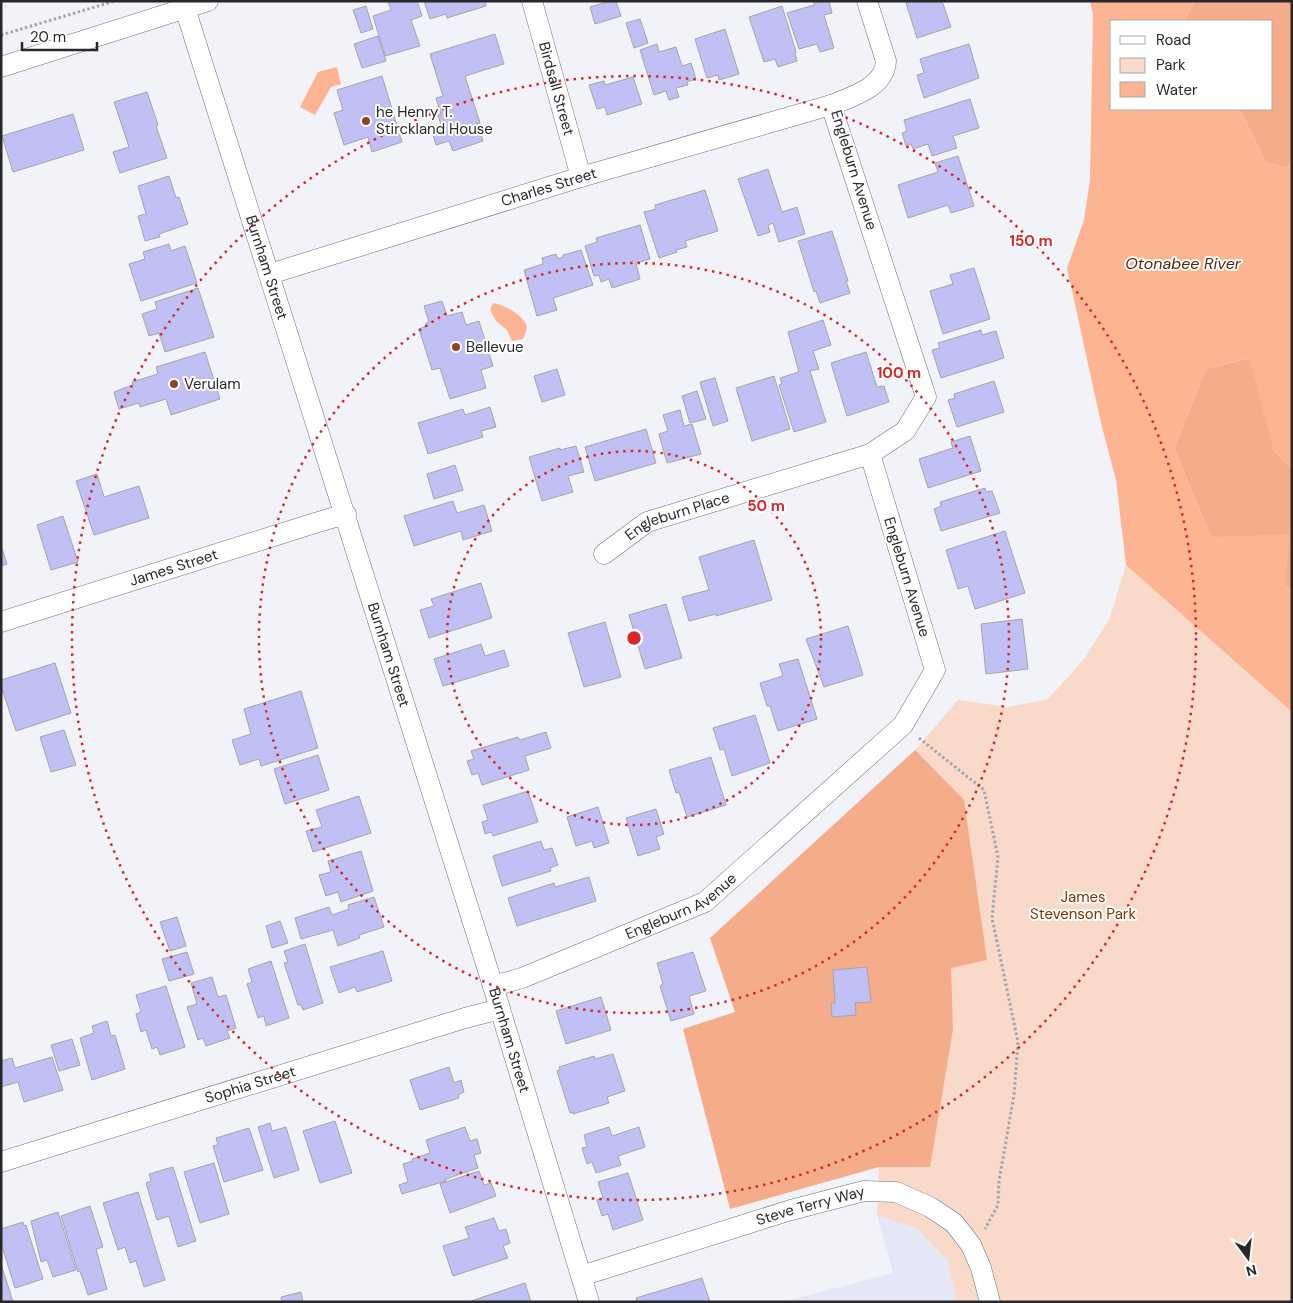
<svg xmlns="http://www.w3.org/2000/svg" width="1293" height="1303" font-family="'DM Sans',sans-serif">
<style>
.built{fill:#e6e7f6}
.green{fill:#f9d9ca}
.forest{fill:#f4ac8b}
.water{fill:#fcb493}
.building{fill:#c1c0f4;stroke:#a4a4ab}
.lines{fill:none;stroke-linecap:round;stroke-linejoin:round}
.minor-casing{stroke:#6f7076;stroke-width:21}
.path{stroke:#a5a5ab;stroke-width:3;stroke-dasharray:2.5 2.5;stroke-linecap:butt}
.minor{stroke:#fff;stroke-width:20}
.ring{fill:none;stroke:#d62828;stroke-width:2.5;stroke-dasharray:2.5 5}
.poi-dot{fill:#8c4521;stroke:#fff;stroke-width:2}
.labels{text-anchor:middle;stroke-width:4;stroke-linejoin:round;paint-order:stroke}
.street-label{font-size:15px;fill:#28282b;stroke:#fff}
.poi-label{font-size:15px;fill:#28282b;stroke:#fff;text-anchor:start}
.park-label{font-size:15px;fill:#803200;stroke:#fff}
.water-label{font-size:16px;font-style:italic;fill:#5b2404;stroke:#fff}
.centre{fill:#d62828;stroke:#fff;stroke-width:2.5}
.ring-label{font-size:15px;text-anchor:middle;font-weight:bold;fill:#d62828;stroke:#fff;stroke-width:4;stroke-linejoin:round;paint-order:stroke}
</style>
<rect width="100%" height="100%" fill="#f2f2f9"/>
<!-- built -->
<path class="built" d="M877,1215L916,1228L947,1260L957,1302H783L893,1273Z"/>
<!-- green -->
<path class="green" d="M1126,565L1292,712V1302H957L947,1260L916,1228L877,1215L883,1064L915,750L958,700L1008,707L1048,699L1084,659L1110,618Z"/>
<!-- forest -->
<path class="forest" d="M1194,1H1290L1292,4V158L1287,168L1266,163L1240,109H1272V21H1184Z
M1250,358L1274,450L1292,470V588L1285,586L1211,537L1174,448L1206,369Z
M915,750L964,800L987,960L951,968L953,1029L930,1167H879L730,1209L683,1029L735,1012L710,938Z"/>
<!-- water -->
<path class="water" d="M1090,1H1194L1184,21H1112V109H1240L1266,163L1287,168L1292,158V470L1274,450L1249,358L1206,369L1174,448L1211,537L1290,534L1285,586L1292,588V712L1126,565L1116,480L1101,423L1067,268L1084,220L1090,180L1093,15Z
M337,67L341,84L331,87L315,115L300,107L318,72Z
M493,303C503,304 521,314 526,324C528,329 525,335 523,339L512,341L507,330L496,321L490,310Z"/>
<!-- building -->
<path class="building" d="M388,1H417L422,16L411,20L420,46L385,56L373,16L391,10Z
M424,1H485L486,6L447,18L446,14L430,19Z
M611,1H616L621,16L595,24L590,7Z
M829,1L832,13L824,15L834,48L820,52L817,44L799,49L787,13L814,5V1Z
M910,1H942L951,27L917,38L906,3Z
M366,6L373,29L361,33L353,10Z
M782,6L796,52L795,53L797,61L778,67L775,59L764,62L749,17Z
M640,19L648,43L634,48L626,23Z
M725,29L739,74L719,80L718,75L707,78L695,39Z
M495,34L504,64L465,76L480,123H477L483,141L453,151L449,141L436,145L431,129L441,125L438,115L441,114L436,98L443,96L430,54Z
M378,36L386,61L362,68L354,44Z
M657,44L659,52L676,47L682,66L691,63L696,79L687,82L688,85L676,88L679,97L669,100L666,91L654,95L640,50Z
M969,44L979,78L924,98L917,75L924,73L920,59Z
M382,76L402,142L372,152L368,137L344,145L334,113L343,110L337,90Z
M633,77L642,104L607,115L605,107L597,109L589,85L604,81L605,85Z
M147,92L158,125L156,126L167,158L120,173L113,152L129,147L114,102Z
M970,99L979,128L953,136L957,148L932,156L928,144L913,149L911,144L906,146L902,133L907,131L904,120Z
M73,114L84,150L13,172L2,136Z
M958,156L974,206L951,213L948,205L908,218L898,185L938,172L935,163Z
M768,169L782,212L797,207L805,234L779,242L773,223L768,225L770,232L758,236L738,179Z
M169,176L176,198L179,197L188,224L159,234L160,237L145,241L138,216L146,214L138,186Z
M705,190L718,231L685,241L687,247L676,250L677,252L659,258L644,212L656,209L655,205Z
M640,225L650,259L636,263L640,279L612,288L609,279L601,282L599,275L594,276L585,246L597,242L596,238Z
M832,231L848,281H846L850,293L820,303L816,291L814,292L798,241Z
M169,244L171,251L185,246L197,283L141,301L129,264L145,259L143,252Z
M581,250L593,285L553,298L557,310L537,316L524,270L543,264L542,258L556,254L558,259L563,257V255Z
M974,268L990,319L943,334L930,291L953,284L950,275Z
M198,288L214,337L165,352L159,333L149,336L142,314L157,309L155,302Z
M442,301L447,316L462,312L466,325L479,321L493,366L481,370L486,388L450,399L440,368L432,370L419,329L427,326L426,323L429,322L424,306Z
M823,320L831,345L813,351L819,369L810,371L826,422L794,432L779,385L782,384L780,378L799,372L788,332Z
M981,330L982,335L996,331L1004,358L941,378L932,350L940,348L938,343Z
M205,352L220,399L171,415L166,399L140,407L139,403L119,409L114,392L133,385L132,382L158,374L156,367Z
M866,352L877,387L884,386L889,402L847,416L831,363Z
M557,369L565,395L542,402L534,376Z
M774,376L790,429L752,441L736,388Z
M715,378L728,421L713,426L700,382Z
M994,381L1004,412L957,427L948,400L955,398L954,394Z
M697,391L706,419L690,423L682,396Z
M490,407L496,427L481,431L483,437L428,454L418,423L463,409L465,415Z
M680,410L684,426L692,424L701,454L667,463L659,434L668,431L663,415Z
M646,429L656,463L595,481L585,447Z
M970,436L981,471L928,488L919,459L953,448L951,442Z
M576,446L584,472L568,476L573,492L542,501L529,457L560,448V450Z
M455,465L463,490L434,499L427,474Z
M97,474L104,497L139,486L149,518L94,535L76,481Z
M985,488L986,492L992,491L1000,513L941,531L934,509L941,506L940,502Z
M453,501L457,513L484,505L492,531L463,540L461,531L414,546L404,516Z
M63,516L78,562L51,570L37,525Z
M1005,531L1025,593L975,609L968,586L958,589L946,550Z
M754,540L772,600L716,616V614L689,621L682,597L709,590L699,557Z
M1,545L7,564L1,566Z
M481,583L492,618L429,638L420,610L434,606L431,599Z
M666,604L682,658L645,669L629,615Z
M1022,619L1028,669L986,674L981,624Z
M605,622L621,677L584,687L568,633Z
M848,626L863,675L824,687L806,639Z
M481,644L485,656L504,650L509,666L443,686L434,659Z
M798,659L817,719L778,731L770,706H767L760,683L783,676L779,664Z
M55,663L71,713L16,731L1,686V680Z
M301,691L318,748L261,766L259,759L240,765L232,740L251,734L244,709Z
M755,715L770,763L732,776L724,749L720,750L713,728Z
M64,730L76,765L51,772L40,737Z
M546,732L551,748L525,756L529,770L482,785L478,773L472,775L467,761L474,759L471,751L518,737L520,740Z
M318,755L329,790L285,804L274,769Z
M711,757L726,805L687,817L679,792L676,793L669,770Z
M528,791L538,822L493,836L491,832L485,834L482,822L488,820L483,805Z
M359,796L371,833L313,852L306,831L322,827L316,810Z
M598,807L609,843L594,848L592,841L576,846L567,817Z
M656,809L664,834L656,837L660,849L638,856L626,818Z
M541,841L544,850L552,848L558,865L550,868L551,871L502,886L493,856Z
M361,851L373,891L341,902L338,892L326,896L319,875L331,872L328,861Z
M589,877L596,901L517,926L508,898L554,883L555,887Z
M374,897L384,927L359,935L360,938L338,946L333,930L301,939L295,918L329,907L332,915L349,909L348,905Z
M177,917L186,946L170,951L160,922Z
M280,921L288,943L272,948L266,926Z
M305,944L323,1003L303,1010L301,1005H298L284,963L288,962L284,951Z
M383,951L392,981L357,992L355,987L339,993L330,967Z
M187,952L194,974L169,981L162,959Z
M693,952L706,991L689,996L694,1014L671,1021L660,986L663,984L657,963Z
M271,961L289,1018L266,1026L264,1016L258,1018L247,984L252,982L248,969Z
M867,967L871,1002L855,1003L856,1015L832,1017L831,1003H835L833,970Z
M212,977L218,997L226,995L236,1028L227,1031L230,1038L206,1046L203,1038L198,1040L187,1007L197,1004L191,983Z
M166,986L185,1047L160,1055L157,1047L152,1049L146,1030L141,1032L136,1014L141,1012L136,995Z
M601,997L611,1030L566,1044L556,1011Z
M107,1021L111,1036L115,1035L125,1069L92,1080L80,1038L94,1033L92,1026Z
M72,1039L80,1065L59,1071L51,1045Z
M613,1054L625,1091L607,1097L609,1103L573,1114V1112L570,1113L557,1071L560,1070L559,1067L594,1056L595,1059Z
M52,1057L63,1090L24,1102L18,1082L1,1087V1061L12,1058L15,1068Z
M449,1067L454,1083L461,1080L464,1092L458,1095L459,1098L420,1110L410,1080Z
M335,1121L352,1173L320,1183L303,1131Z
M270,1123L272,1131L286,1127L299,1170L274,1178L258,1127Z
M465,1127L470,1141L477,1139L481,1153L474,1155L478,1168L446,1179V1181L402,1194L399,1185L408,1182L403,1164L413,1161L412,1159L430,1153L426,1140Z
M609,1127L612,1136L639,1127L645,1147L618,1156L621,1165L596,1173L592,1162L587,1164L582,1148L587,1147L584,1135Z
M249,1128L263,1170L224,1182L213,1146L218,1145L216,1138Z
M214,1163L229,1214L200,1223L184,1172Z
M173,1167L196,1241L178,1247L169,1216L157,1220L146,1183L151,1181L149,1174Z
M479,1171L484,1185L491,1183L496,1196L450,1213L440,1184Z
M628,1173L643,1220L613,1230L608,1214L602,1216L597,1200L603,1198L598,1182Z
M138,1192L165,1280L144,1287L136,1261L130,1263L125,1247L118,1250L103,1203Z
M90,1206L103,1247L96,1249L107,1289L88,1295L80,1271L78,1272L61,1216Z
M58,1212L76,1270L53,1277L47,1260L41,1262L31,1221Z
M494,1218L499,1231L506,1229L510,1243L503,1246L508,1258L453,1276L443,1246L469,1238L465,1227Z
M23,1222L24,1226L26,1225L43,1279L15,1288L1,1243V1229Z
M1,1264L13,1302H1Z
M702,1278L710,1302H637L636,1298Z
M525,1283L531,1302H472L471,1301Z
M301,1292L303,1302H282L281,1297Z"/>
<g class="lines">
<defs>
<g id="minor">
<path id="s1" d="M532,1L581,177"/>
<path id="s2" d="M185,8L493,986L589,1302"/>
<path d="M1,67L208,1"/>
<path id="s3" d="M270,274L581,177L831,105"/>
<path id="s4" d="M604,554L647,522L870,454"/>
<path id="s5" d="M1,622L315,523L346,514"/>
<path id="s6" d="M493,986L522,978L705,902L903,725L935,670L870,454L905,431L926,397L831,105C852,97 885,87 886,61L867,1"/>
<path id="s7" d="M1,1162L465,1018L500,1009"/>
<path id="s8" d="M581,1276L791,1210L864,1191L896,1192L930,1207L954,1223L971,1245L981,1268L990,1302"/>
</g>
</defs>
<!-- minor casing -->
<use href="#minor" class="minor-casing"/>
<!-- path -->
<path class="path" d="M1,35L115,1
M919,738L984,790L998,857L992,918L1018,1042L1014,1095L999,1181L998,1205L985,1229"/>
<!-- minor -->
<use href="#minor" class="minor"/>
</g>
<!-- distance rings -->
<g class="ring">
<circle cx="634" cy="638" r="187"/>
<circle cx="634" cy="638" r="375"/>
<circle cx="634" cy="638" r="562"/>
</g>
<!-- markers -->
<g class="poi-dot">
<circle cx="366" cy="121" r="5"/>
<circle cx="456" cy="347" r="5"/>
<circle cx="174" cy="384" r="5"/>
</g>
<g class="labels">
<!-- street labels -->
<g class="street-label">
<text dy="5" stroke="none"><textPath href="#s1" startOffset="91">Birdsall Street</textPath></text>
<text transform="translate(854 170) rotate(73)" y="5">Engleburn Avenue</text>
<text dy="5" stroke="none"><textPath href="#s3" startOffset="292">Charles Street</textPath></text>
<text dy="5" stroke="none"><textPath href="#s2" startOffset="272">Burnham Street</textPath></text>
<text dy="5" stroke="none"><textPath href="#s4" startOffset="84">Engleburn Place</textPath></text>
<text dy="5" stroke="none"><textPath href="#s5" startOffset="181">James Street</textPath></text>
<text transform="translate(907 577) rotate(73)" y="5">Engleburn Avenue</text>
<text dy="5" stroke="none"><textPath href="#s2" startOffset="678">Burnham Street</textPath></text>
<text dy="5" stroke="none"><textPath href="#s6" startOffset="205">Engleburn Avenue</textPath></text>
<text dy="5" stroke="none"><textPath href="#s2" startOffset="1082">Burnham Street</textPath></text>
<text dy="5" stroke="none"><textPath href="#s7" startOffset="261">Sophia Street</textPath></text>
<text dy="5" stroke="none"><textPath href="#s8" startOffset="240">Steve Terry Way</textPath></text>
</g>
<!-- poi labels -->
<g class="poi-label">
<text x="376" y="117">he Henry T.<tspan x="376" dy="17">Stirckland House</tspan></text>
<text x="466" y="352">Bellevue</text>
<text x="184" y="389">Verulam</text>
</g>
<!-- park labels -->
<g class="park-label">
<text x="1083" y="902">James<tspan x="1083" dy="17">Stevenson Park</tspan></text>
</g>
<!-- water labels -->
<g class="water-label">
<text x="1183" y="269">Otonabee River</text>
</g>
</g>
<circle cx="634" cy="638" r="8" class="centre"/>
<g class="ring-label">
<text x="1031" y="246">150 m</text>
<text x="899" y="378">100 m</text>
<text x="766" y="511">50 m</text>
</g>
<!-- border -->
<rect width="1293" height="1303" fill="none" stroke="#28282b" stroke-width="5"/>
<!-- legend -->
<rect x="1110" y="20" width="162" height="90" fill="#ffffff" stroke="#a9a9aa"/>
<rect x="1120" y="36" width="25" height="8" fill="#ffffff" stroke="#a9a9aa"/>
<text x="1156" y="45" font-size="15" fill="#28282b">Road</text>
<rect x="1120" y="58" width="25" height="15" fill="#f9d9ca" stroke="#a9a9aa"/>
<text x="1156" y="70" font-size="15" fill="#28282b">Park</text>
<rect x="1120" y="82" width="25" height="15" fill="#fcb493" stroke="#a9a9aa"/>
<text x="1156" y="95" font-size="15" fill="#28282b">Water</text>
<!-- north arrow -->
<g transform="translate(1248 1258) rotate(165)" stroke="#ffffff" stroke-width="4" paint-order="stroke">
<path d="M0-4L9 19L0 12L-9 19Z" fill="#28282b"/>
<text y="-8" font-size="14" font-weight="bold" text-anchor="middle" fill="#28282b">N</text>
</g>
<!-- scale -->
<path d="M22 42v8h75v-8" fill="none" stroke="#28282b" stroke-width="2.5"/>
<text x="30" y="42" font-size="15" fill="#28282b" stroke="#ffffff" stroke-width="4" paint-order="stroke">20 m</text>
</svg>
